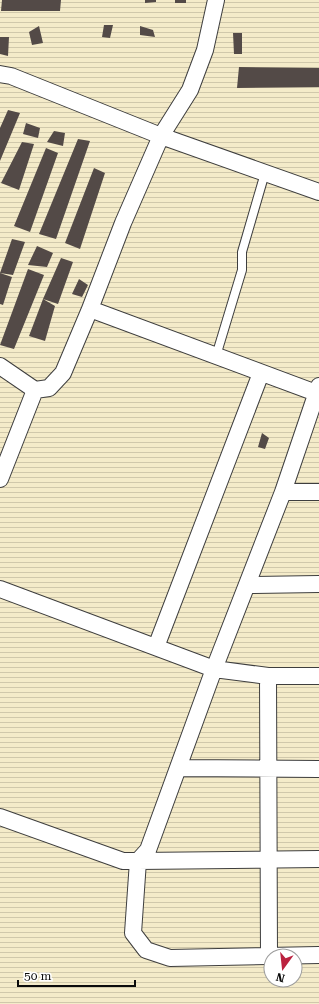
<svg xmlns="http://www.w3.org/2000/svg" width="319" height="1004" font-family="'Roboto Serif',serif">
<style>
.farmland{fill:url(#farmland-rules);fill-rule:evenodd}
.building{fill:#534a47}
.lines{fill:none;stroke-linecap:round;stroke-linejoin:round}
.lane-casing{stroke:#3e3e3e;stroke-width:10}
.street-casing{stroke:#3e3e3e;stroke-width:18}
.lane{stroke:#fff;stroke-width:8}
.street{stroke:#fff;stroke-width:16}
</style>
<defs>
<pattern id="farmland-rules" width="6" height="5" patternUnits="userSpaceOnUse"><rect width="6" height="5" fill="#f4ebc9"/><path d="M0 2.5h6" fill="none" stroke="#d0c8ab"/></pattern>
</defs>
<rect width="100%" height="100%" fill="#fff7e8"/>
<!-- farmland -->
<path class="farmland" d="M0,0H319V1004H0ZM271,956H295V980H271Z"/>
<!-- building -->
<path class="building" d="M2,0H61L60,11H1Z
M145,0H156V2L145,3Z
M175,0H186V3H175Z
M104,25H113L110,38L102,37Z
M39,26L43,43L32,45L29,32Z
M140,26L153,30L155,37L140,35Z
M233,33H242V54H234Z
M0,37H9L8,56L0,54Z
M239,67L319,68V87L237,88Z
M8,110L20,113L0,161V128Z
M26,123L40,128L38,138L23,134Z
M54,131L65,133L63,146L47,142Z
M78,139L90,141L56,239L39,234Z
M22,142L34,144L19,190L1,183Z
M46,148L58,153L30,232L14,226Z
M94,168L105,173L80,249L65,243Z
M12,239L25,242L13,275L0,273L12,277L3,305L0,304V273Z
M37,246L53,253L47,267L28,265Z
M61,258L73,262L58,304L43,299Z
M28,269L44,275L14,349L0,345Z
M79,279L88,285L82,297L72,294Z
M43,299L55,306L45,341L29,336Z
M262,433L269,438L265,449L258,447Z"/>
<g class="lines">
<defs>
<path id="lane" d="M216,356L242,270V252L265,173"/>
<path id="street" d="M0,74L11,76L161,136L319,192
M90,309L319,394
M0,366L35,390
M0,479L35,390L49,388L63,373L90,309L123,223L161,136L190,90L205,50L216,0
M283,492H319
M247,585L319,584
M0,589L214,669L268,676H319
M156,647L261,373
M268,676L269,956
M179,768L319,769
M0,817L123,861H138L148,850L214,669L283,492L319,386
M319,859L138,861L133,933L146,950L170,958L319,955"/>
</defs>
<!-- lane casing -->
<use href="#lane" class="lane-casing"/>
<!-- street casing -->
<use href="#street" class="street-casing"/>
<!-- lane -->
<use href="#lane" class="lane"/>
<!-- street -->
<use href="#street" class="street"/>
</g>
<!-- north arrow -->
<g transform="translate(283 968) rotate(195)"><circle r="19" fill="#ffffff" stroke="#9d9d9d"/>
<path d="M0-3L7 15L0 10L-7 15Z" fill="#bb223f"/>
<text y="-6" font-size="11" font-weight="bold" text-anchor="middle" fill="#0b0b0b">N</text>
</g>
<!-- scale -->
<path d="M18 980v6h117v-6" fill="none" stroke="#0b0b0b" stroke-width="2"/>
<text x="24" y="980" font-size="12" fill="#0b0b0b" stroke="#ffffff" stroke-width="3" paint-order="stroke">50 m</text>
</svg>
